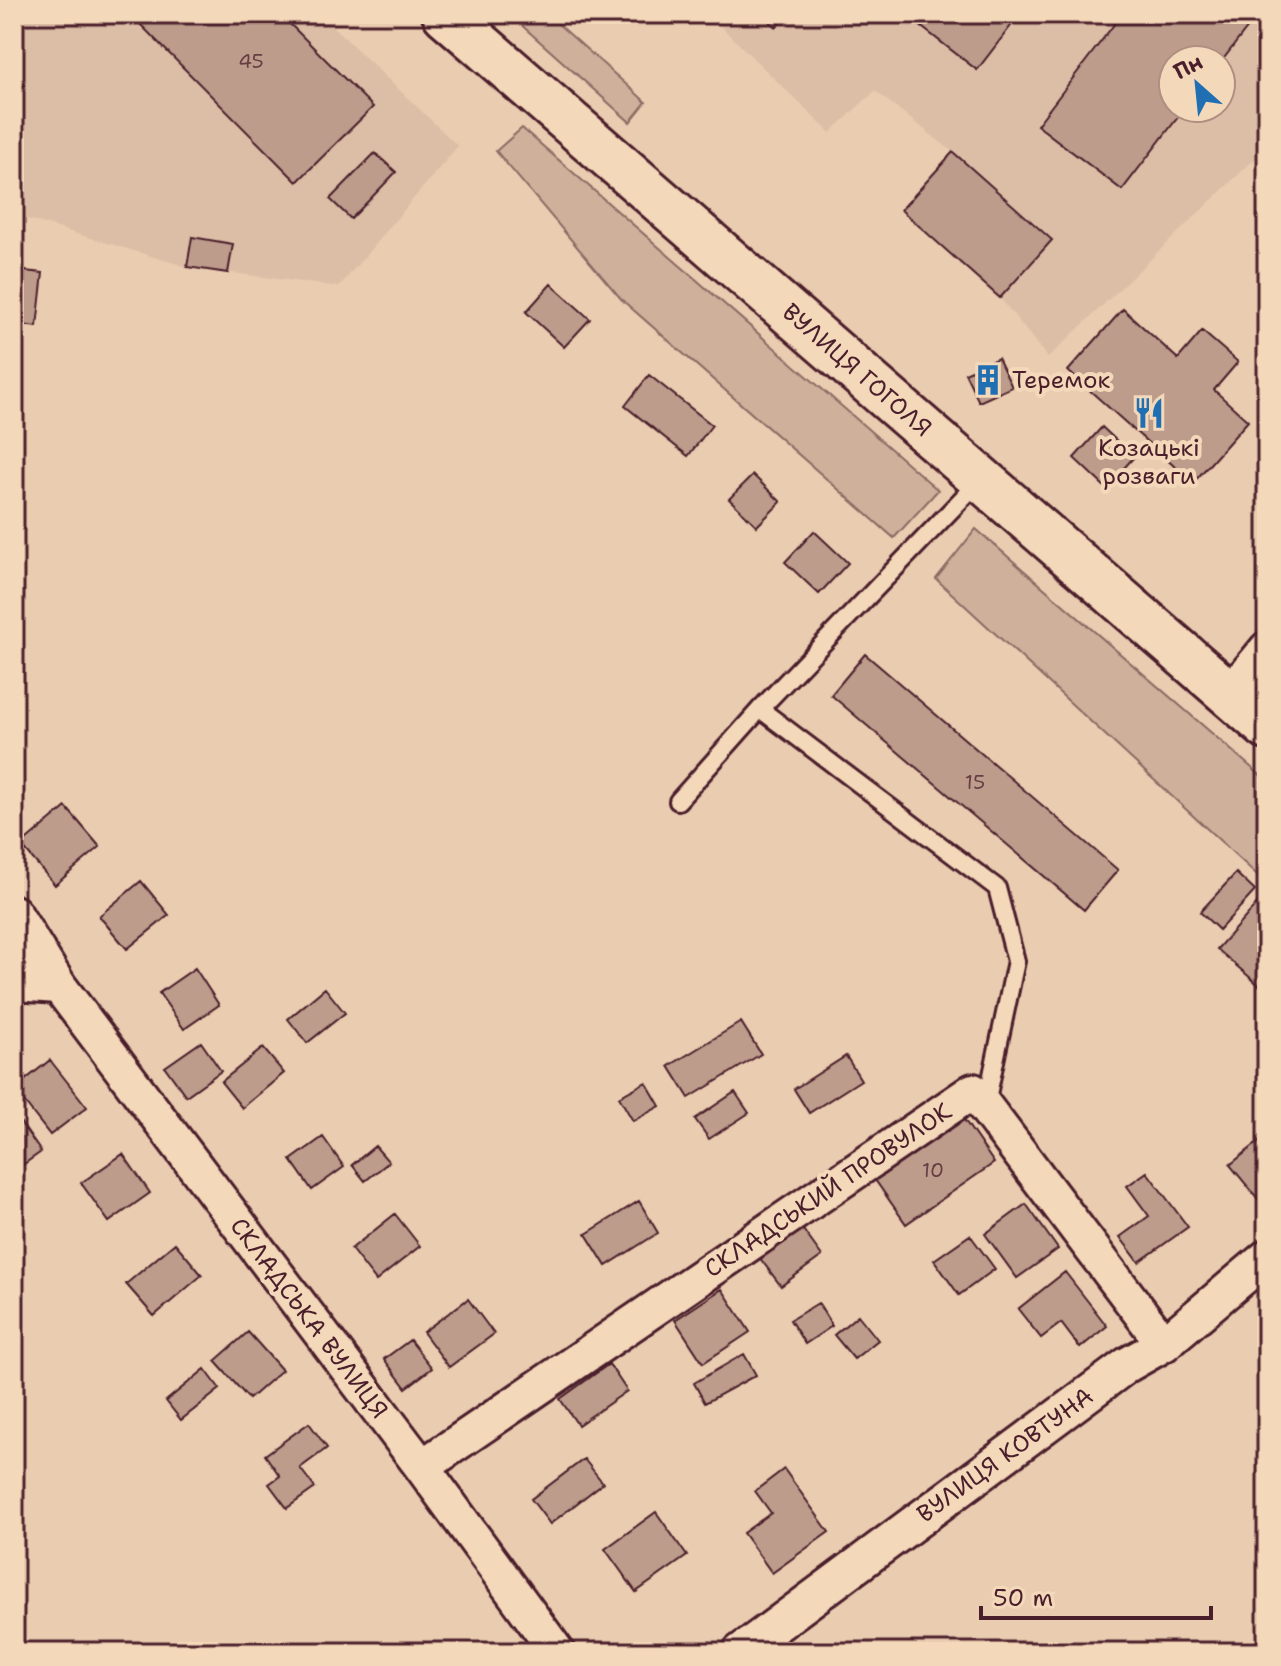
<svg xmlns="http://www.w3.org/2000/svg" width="1281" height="1666" font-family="'Shantell Sans',sans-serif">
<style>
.built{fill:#dcbea6;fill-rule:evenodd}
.green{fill:#cfb09b;stroke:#8c6863;stroke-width:2}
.building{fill:#bd9c8c;stroke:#4a1f2b;stroke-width:2}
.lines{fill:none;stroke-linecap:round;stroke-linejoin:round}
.lane-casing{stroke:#4a1f2b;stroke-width:22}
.street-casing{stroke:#4a1f2b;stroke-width:40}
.secondary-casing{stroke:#4a1f2b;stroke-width:50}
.lane{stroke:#f4d8ba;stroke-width:16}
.street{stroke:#f4d8ba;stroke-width:34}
.secondary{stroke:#f4d8ba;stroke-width:44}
.labels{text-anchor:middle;stroke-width:8;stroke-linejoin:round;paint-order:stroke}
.number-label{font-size:20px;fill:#673e43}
.street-label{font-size:24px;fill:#4a1f2b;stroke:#f4d8ba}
.poi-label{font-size:24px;fill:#4a1f2b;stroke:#f4d8ba;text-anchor:start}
</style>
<rect width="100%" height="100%" fill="#eacdb1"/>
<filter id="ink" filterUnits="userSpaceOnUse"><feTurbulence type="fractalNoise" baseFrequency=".0125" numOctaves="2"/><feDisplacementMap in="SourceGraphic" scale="16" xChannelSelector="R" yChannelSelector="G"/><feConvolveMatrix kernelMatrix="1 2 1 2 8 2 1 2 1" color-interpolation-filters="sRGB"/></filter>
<g filter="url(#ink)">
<!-- built -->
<path class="built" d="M14,14H320L458,146L339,287L187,267L14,215Z
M708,14H1267V147L1048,358L1000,298L1052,239L953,152L875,91L830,133ZM1173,60H1221V108H1173Z"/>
<!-- green -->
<path class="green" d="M509,14H547L646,102L630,122Z
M522,128L938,490L894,538L622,300L496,151Z
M976,529L1267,781V884L936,579Z"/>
<!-- building -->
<path class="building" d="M130,14H280L373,107L297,182Z
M761,14H787L776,27Z
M905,14H1020L977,70Z
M1122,14H1258L1221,62L1173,60V108H1185L1122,190L1037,125Z
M953,152L1052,240L1000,298L901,210Z
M375,153L396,172L351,219L330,199Z
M192,237L233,244L228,273L187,267Z
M14,270L43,273L37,327L14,324Z
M551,284L590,319L564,347L526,312Z
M1123,309L1178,359L1202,331L1238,362L1214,390L1248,421L1193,483L1068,371Z
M998,358L1012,387L979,402L965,373Z
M649,375L712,425L688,456L625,406Z
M1102,427L1134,457L1106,488L1074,458Z
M753,475L781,502L757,526L729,499Z
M814,531L848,563L819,594L785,562Z
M865,654L1118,870L1084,910L831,695Z
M66,807L100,847L55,885L21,845Z
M1236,873L1255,891L1219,930L1200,912Z
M141,881L169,915L127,949L99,916Z
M1258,903L1267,910V992L1217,949Z
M195,968L219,1005L184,1029L159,993Z
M325,988L345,1013L307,1043L288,1019Z
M741,1022L761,1054L689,1098L669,1066Z
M201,1042L221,1071L186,1096L165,1067Z
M263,1048L284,1073L242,1108L221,1082Z
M846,1056L861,1080L809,1113L794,1089Z
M50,1060L87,1107L50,1135L14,1089Z
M646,1082L660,1106L633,1121L619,1097Z
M735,1092L749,1113L709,1139L695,1119Z
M961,1115L994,1163L906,1224L873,1177Z
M16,1116L41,1152L14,1171V1118Z
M1267,1135V1210L1230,1165Z
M323,1137L344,1167L312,1190L291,1160Z
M375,1146L389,1162L365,1181L352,1165Z
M123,1154L150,1193L109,1222L81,1183Z
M1147,1172L1188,1227L1139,1262L1120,1237L1149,1216L1127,1186Z
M639,1201L658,1233L606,1266L586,1234Z
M1026,1204L1058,1249L1017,1278L985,1234Z
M395,1214L420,1246L376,1281L351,1249Z
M801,1227L822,1256L781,1286L759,1257Z
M970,1235L995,1269L959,1295L934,1260Z
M175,1243L202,1275L154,1316L126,1284Z
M1065,1272L1107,1326L1080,1348L1061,1323L1041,1338L1018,1309Z
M722,1289L750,1332L703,1363L675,1320Z
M468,1299L494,1334L449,1367L423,1332Z
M818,1303L832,1326L805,1344L790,1320Z
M858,1315L878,1340L854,1359L834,1335Z
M248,1332L282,1370L249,1399L215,1361Z
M410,1340L432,1368L406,1388L384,1359Z
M744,1354L756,1375L705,1403L694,1383Z
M609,1364L627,1391L578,1425L560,1399Z
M205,1369L220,1389L181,1420L166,1401Z
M309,1423L327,1448L300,1468L315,1488L287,1508L269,1484L280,1476L265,1455Z
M584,1459L603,1483L550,1524L531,1499Z
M784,1469L829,1532L772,1573L743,1533L771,1513L755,1491Z
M656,1512L687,1556L636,1592L605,1549Z"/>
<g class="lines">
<defs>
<path id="lane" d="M760,709L997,888L1016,961L986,1104
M678,801L760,709L981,479"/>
<path id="street" d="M1229,695L1267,649
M14,913L59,986L422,1467L557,1652
M14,983L59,986
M422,1467L973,1091L1164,1344
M740,1652L1127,1365L1164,1344L1267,1257"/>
<path id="secondary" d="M445,14L1267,727"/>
</defs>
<!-- lane casing -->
<use href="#lane" class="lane-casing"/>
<!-- street casing -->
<use href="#street" class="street-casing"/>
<!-- secondary casing -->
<use href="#secondary" class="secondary-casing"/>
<!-- lane -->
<use href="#lane" class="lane"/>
<!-- street -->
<use href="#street" class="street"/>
<!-- secondary -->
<use href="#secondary" class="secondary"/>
</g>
</g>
<!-- icons -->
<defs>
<symbol id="building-bare" viewBox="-9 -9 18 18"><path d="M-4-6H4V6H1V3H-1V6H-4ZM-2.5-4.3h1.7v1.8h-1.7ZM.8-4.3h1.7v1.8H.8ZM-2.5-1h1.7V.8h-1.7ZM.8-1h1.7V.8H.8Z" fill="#1f6fb2" stroke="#f4d8ba" stroke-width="2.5" paint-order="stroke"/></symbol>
<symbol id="restaurant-bare" viewBox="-9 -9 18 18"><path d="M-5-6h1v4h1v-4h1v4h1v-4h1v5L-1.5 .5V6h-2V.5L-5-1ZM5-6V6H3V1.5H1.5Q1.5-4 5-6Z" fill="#1f6fb2" stroke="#f4d8ba" stroke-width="2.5" paint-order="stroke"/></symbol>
</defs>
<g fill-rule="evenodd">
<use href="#building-bare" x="966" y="358" width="44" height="44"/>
<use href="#restaurant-bare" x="1127" y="391" width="44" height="44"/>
</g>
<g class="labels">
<!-- number labels -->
<g class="number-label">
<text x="251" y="68">45</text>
<text x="975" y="789">15</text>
<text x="933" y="1177">10</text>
</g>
<!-- street labels -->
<g class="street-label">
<text transform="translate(857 370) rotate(41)" y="8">ВУЛИЦЯ ГОГОЛЯ</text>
<text transform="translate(828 1190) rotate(-34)" y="8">СКЛАДСЬКИЙ ПРОВУЛОК</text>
<text transform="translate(309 1318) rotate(53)" y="8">СКЛАДСЬКА ВУЛИЦЯ</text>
<text transform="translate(1005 1455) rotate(-36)" y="8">ВУЛИЦЯ КОВТУНА</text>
</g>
<!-- poi labels -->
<g class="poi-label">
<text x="1012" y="388">Теремок</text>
<text x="1149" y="456" text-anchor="middle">Козацькі<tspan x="1149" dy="28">розваги</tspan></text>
</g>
</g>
<!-- margin -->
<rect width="1281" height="1666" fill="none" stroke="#f4d8ba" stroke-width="48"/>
<rect x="24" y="24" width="1233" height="1618" fill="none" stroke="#4a1f2b" stroke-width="3" filter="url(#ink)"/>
<!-- north arrow -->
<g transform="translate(1197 84) rotate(333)"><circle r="38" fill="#f4d8ba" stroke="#b08e81" stroke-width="2"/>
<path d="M0-6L14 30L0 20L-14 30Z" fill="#1f6fb2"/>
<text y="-12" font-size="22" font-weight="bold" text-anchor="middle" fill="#4a1f2b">Пн</text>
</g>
<!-- scale -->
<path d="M981 1606v12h230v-12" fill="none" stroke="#4a1f2b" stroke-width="4"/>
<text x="993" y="1606" font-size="24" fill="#4a1f2b" stroke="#f4d8ba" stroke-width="6" paint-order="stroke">50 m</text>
</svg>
